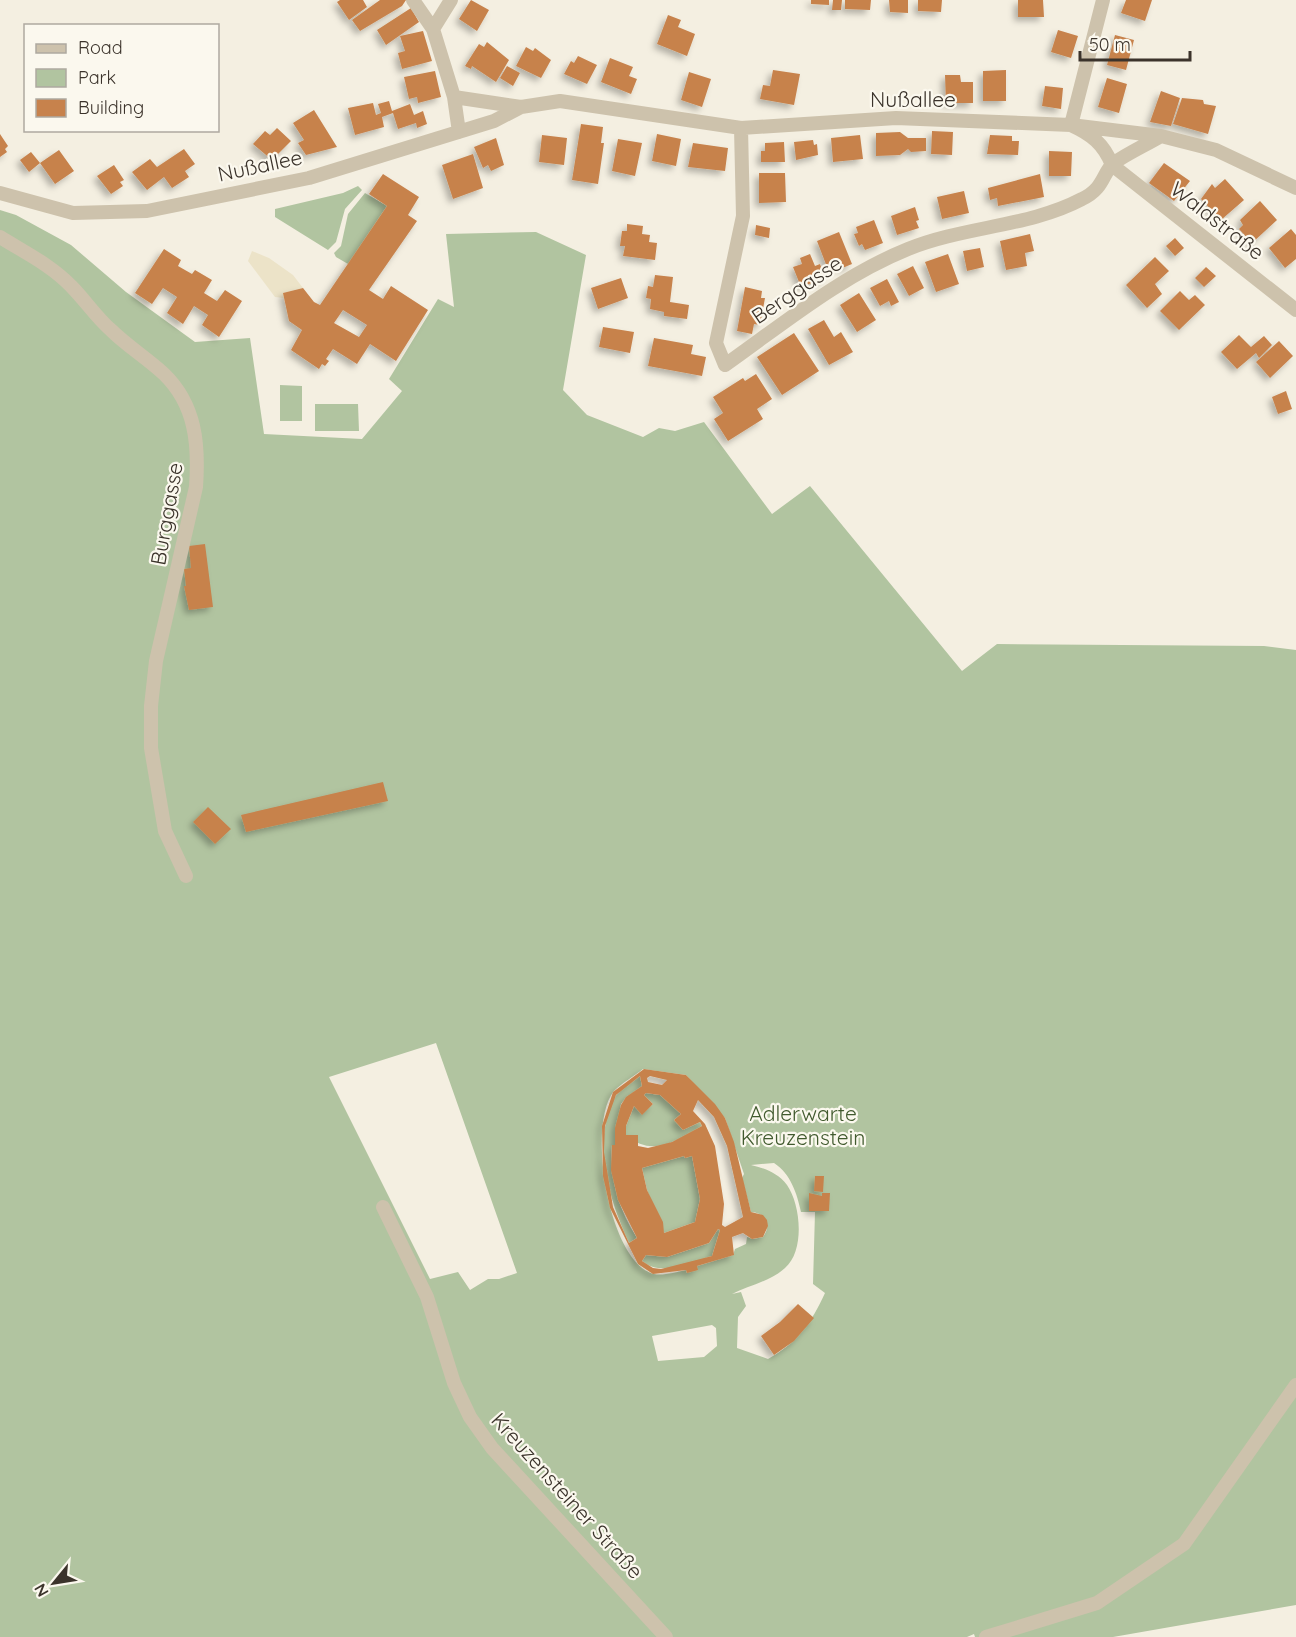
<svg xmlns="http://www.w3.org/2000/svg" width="1296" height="1637" font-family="Quicksand,sans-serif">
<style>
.green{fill:#b1c4a0;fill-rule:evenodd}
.plaza{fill:#ece3c8}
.building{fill:#c7824c;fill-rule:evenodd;filter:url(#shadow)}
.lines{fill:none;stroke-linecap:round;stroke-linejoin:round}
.minor{stroke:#cdc2ac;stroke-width:14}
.labels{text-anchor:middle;stroke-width:4.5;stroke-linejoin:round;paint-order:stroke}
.street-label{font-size:21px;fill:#3b332b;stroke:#fbf8ee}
.park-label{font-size:21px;fill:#415a2e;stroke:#fbf8ee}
</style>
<defs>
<filter id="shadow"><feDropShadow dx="-4" dy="4" stdDeviation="3" flood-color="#0004"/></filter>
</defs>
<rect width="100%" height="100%" fill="#f4efe1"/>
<!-- green -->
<path class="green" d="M358,186L362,190L345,209L336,242L328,250L275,217V209L343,193Z
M365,193L387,206L348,264L336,257L334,253L341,246L348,214Z
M0,210L16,215L71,245L126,292L195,342L250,338L264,434L362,439L402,391L389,379L438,299L454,307L446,234L536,232L586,255L563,390L587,415L643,437L659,428L675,431L704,422L772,514L810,486L962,671L997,644L1264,646L1296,650V1605L1113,1637H975L974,1634L967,1637H0ZM436,1043L517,1273L499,1279H488L470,1290L458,1272L430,1279L329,1077ZM643,1069L686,1075L725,1118L744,1174L742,1178L751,1212C766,1213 772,1225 763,1237L753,1239L747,1237L746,1244L735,1249L733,1255L697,1266L687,1273L686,1270C676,1272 663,1276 654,1274C609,1263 586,1125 614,1091C622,1083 634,1076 643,1069ZM774,1163C791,1174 797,1194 801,1212H815L813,1284L825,1293C812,1322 796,1344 768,1359L737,1348L738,1317L746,1306L741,1292L732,1294C748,1286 771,1281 785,1268C805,1251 801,1205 787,1185C778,1173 764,1168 751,1165ZM712,1325L716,1328L717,1346L704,1357L658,1361L652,1336Z
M280,385L302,386V421H280Z
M315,404H358L359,431H315Z
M640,1076L642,1086L626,1098L621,1104L615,1145H612C610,1180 618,1208 637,1238L629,1243C609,1199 591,1142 615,1097C620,1089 633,1082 640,1076Z
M646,1093L660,1095L681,1114L674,1120L683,1130L700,1122L702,1126C675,1141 653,1158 626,1135V1126L634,1106L642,1114L653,1104L644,1095Z
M684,1156L685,1158L692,1156L700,1199L695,1222L664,1233L647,1190L642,1168Z
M718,1229L720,1230L712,1256C691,1263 661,1277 642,1261L646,1255L667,1257L709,1243Z"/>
<!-- plaza -->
<path class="plaza" d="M252,251L269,258L293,275L303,288L284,293V298L275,297L248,261Z"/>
<!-- building -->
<path class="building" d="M340,0H363L367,7L349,20L337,2Z
M380,0H406L402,6L360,31L352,20Z
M471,0L489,10L477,31L459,19Z
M811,0H829V5L811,4Z
M833,0H842L841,10H832Z
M845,0H871L870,10L845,9Z
M889,0H908V13L890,12Z
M918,0H942L941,12L918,11Z
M1018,0H1043L1044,17H1018Z
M1126,0H1152L1145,21L1121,13Z
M411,8L419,22L386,45L377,30Z
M668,15L681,20L678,27L695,34L687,56L657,44Z
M1058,30L1078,36L1071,58L1051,52Z
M423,31L432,61L402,69L398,53L405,51L400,36Z
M1115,35L1134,40L1126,70L1107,65Z
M487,42L509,60L496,82L472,66L471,69L465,66L479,44L484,47Z
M526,47L533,51L535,48L551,60L541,78L516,66Z
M578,56L597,65L587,84L564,74L571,61L574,63Z
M610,58L633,67L629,76L637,79L631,94L601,82Z
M507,66L520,73L513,86L500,78Z
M773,70L800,74L794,105L760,99L763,85L770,86Z
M1006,70V101H983V71Z
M435,71L441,97L418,103L417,97L409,99L404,77Z
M689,72L711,79L702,107L681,100Z
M945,75H960L961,82H973V103H946Z
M1107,78L1127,84L1119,113L1098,107Z
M1045,86L1063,88L1061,109L1042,106Z
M1161,91L1180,98L1171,126L1150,122Z
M1182,98L1203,100L1204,104L1216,106L1208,134L1173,124Z
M389,101L392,111L410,104L414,115L423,111L427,124L417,128L416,123L398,129L393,113L382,117L384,127L355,135L348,108L373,103L376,115L381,113L378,104Z
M314,110L337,147L306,155L298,143L304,140L293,123Z
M581,124L603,127L601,143H604L598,184L572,180Z
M277,128L291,141L272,160L253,144L265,131L270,135Z
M932,131L953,132L952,155L931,154Z
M900,132L908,138H926V151L911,152L908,149L900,155L876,156V133Z
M0,134L8,146L5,149L7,152L0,157Z
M657,134L681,139L676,166L652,161Z
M542,135L567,138L564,165L539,162Z
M860,135L863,159L833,162L831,138Z
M990,135L1012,136V141H1019L1018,155L987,154Z
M496,138L504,165L491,171L488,165L483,168L474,147Z
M618,139L642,143L635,176L612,171Z
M813,140L814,145L817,144L818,155L796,160L794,142Z
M784,142L785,162H761V151H765V143Z
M693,143L728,148L725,171L688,167Z
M184,149L195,164L185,171L189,177L172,188L164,177L147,190L132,172L150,159L157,167Z
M59,150L74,171L55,184L40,163Z
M1049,151L1072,152L1071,176H1049Z
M31,152L40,163L29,172L20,160Z
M473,154L483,188L453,199L442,165Z
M1164,163L1190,181L1174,201L1149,183Z
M114,165L124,180L120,182L123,186L111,194L97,176Z
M759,173H785L786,202L759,203Z
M383,174L419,197L408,215L417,221L369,290L383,299L391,286L428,310L396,361L370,344L357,364L333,349L326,359L329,361L325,366L322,364L319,369L291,350L302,330L289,321L283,293L303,288L314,302L320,305L387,206L369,194ZM343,310L367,325L359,337L334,323Z
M1040,174L1044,197L998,206L997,198L990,200L988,188Z
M1225,179L1244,200L1221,220L1201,199L1212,184L1215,188Z
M964,191L969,213L942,219L937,197Z
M1260,201L1277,220L1252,243L1239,229L1243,225L1240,220Z
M915,207L919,220L916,221L919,228L897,235L891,216Z
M874,220L883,243L865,250L862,244L859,246L854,234L858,233L856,227Z
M627,224L643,226L642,234L650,235L649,242L657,243L655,260L623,256L625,246H620L622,231H627Z
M756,225L770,228L769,238L755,235Z
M1291,229L1296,235V259L1285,268L1269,248Z
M839,232L852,264L840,269L838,263L827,267L817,241Z
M1030,234L1034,251L1025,253L1027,266L1006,270L1000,241Z
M1175,238L1184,248L1175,256L1166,246Z
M980,248L984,267L967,271L963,251Z
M164,249L181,260L178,266L192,274L195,270L212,280L204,293L217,301L225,290L242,301L219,337L202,325L208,315L194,306L183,324L167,313L177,297L163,288L152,304L135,293Z
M810,254L815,266L820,264L825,278L801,287L793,267L802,264L800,258Z
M948,254L959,284L936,292L925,262Z
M1155,257L1169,271L1155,284L1162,294L1147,308L1126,285Z
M913,266L924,288L909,296L897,274Z
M1206,267L1216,276L1204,287L1195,278Z
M655,275L673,277L670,302L689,305L687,319L664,316V312L650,309L651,299L646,298L648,286L653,287Z
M621,278L628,298L598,309L591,288Z
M887,279L899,302L891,306L889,301L880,306L870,288Z
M745,287L762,291L761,298H765L760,325L754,324L752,334L737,331Z
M1180,291L1189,300L1195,295L1205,305L1179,330L1160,311Z
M859,293L876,320L857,332L840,305Z
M824,320L834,337L841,332L853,352L829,365L808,329Z
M603,327L634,332L630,353L599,347Z
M794,333L819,371L782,395L757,357Z
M1239,335L1251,347L1264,336L1272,345L1259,358L1256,353L1237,369L1221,352Z
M654,338L693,345L691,354L706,357L702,376L648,366Z
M1279,341L1293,356L1270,378L1256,362Z
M756,374L772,399L757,409L763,419L728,441L714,419L723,413L713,397L743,378L745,381Z
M1286,391L1292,409L1278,414L1272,397Z
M205,544L213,607L189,610L184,586H186L184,569L191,568L189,546Z
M383,782L388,801L246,832L241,815Z
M208,807L231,829L215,844L193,822Z
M644,1069L686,1075L715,1104L725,1118L734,1142L751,1212L763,1215L767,1220L768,1226L763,1237L752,1239L743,1233L732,1237L734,1255L697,1266L698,1270L687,1273L686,1270L653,1274L638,1264L610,1208L603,1176L602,1126L613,1092ZM640,1076L642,1086L626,1097L621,1105L615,1128V1145H612L611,1170L618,1200L637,1238L629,1243L613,1207L604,1152L605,1126L616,1095ZM650,1076L667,1080L662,1085L648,1082L647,1078ZM646,1093L660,1095L681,1114L674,1120L683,1130L700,1122L702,1126L672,1142L648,1148L638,1146V1135H626V1126L634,1106L642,1115L653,1104L644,1095ZM698,1100L714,1117L727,1146L743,1217L725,1227L722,1225L724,1204L715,1146L705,1124L693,1111ZM684,1156L685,1158L692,1156L700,1199L695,1222L664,1233L663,1222L647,1190L642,1168ZM718,1229L720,1230L712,1256L661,1269L653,1268L642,1261L646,1255L667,1257L709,1243Z
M815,1176H824L823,1192L814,1191Z
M809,1193L822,1196V1193H830L829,1211H809Z
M798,1304L814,1318L794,1341L774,1355L761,1336L780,1322Z"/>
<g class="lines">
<!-- minor -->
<path class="minor" d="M413,0L433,29L454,97L459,132
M1103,0L1071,125C1091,134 1104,144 1112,165L1296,310
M433,29L451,0
M454,97L521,107
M741,128L743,216L716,343L725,365C783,324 841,276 908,249C965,226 1029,227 1082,199C1105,188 1102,173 1114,163C1128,153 1146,145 1161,136
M0,193L73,213L147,211L309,178L494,121L521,107L560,101L741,128L896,118L1071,125L1161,136L1216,150L1296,188
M0,237C24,252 51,265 71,286C85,300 96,317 111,330C127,346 147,358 164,374C196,405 199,445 196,487L156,661L151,706V748L165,831L186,876
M383,1207L427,1297L454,1383L470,1417L492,1448L666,1637
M986,1637L1097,1603L1184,1544L1296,1385"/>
</g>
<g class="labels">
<!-- street labels -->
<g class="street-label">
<text x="913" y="107">Nußallee</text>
<text transform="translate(260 166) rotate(-12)" y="7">Nußallee</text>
<text transform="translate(1217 221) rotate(38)" y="7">Waldstraße</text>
<text transform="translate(797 290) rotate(-34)" y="7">Berggasse</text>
<text transform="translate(167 514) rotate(-80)" y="7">Burggasse</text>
<text transform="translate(567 1496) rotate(48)" y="7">Kreuzensteiner Straße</text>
</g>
<!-- park labels -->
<g class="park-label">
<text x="803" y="1121">Adlerwarte<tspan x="803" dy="24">Kreuzenstein</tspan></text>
</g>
</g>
<!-- legend -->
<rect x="24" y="24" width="195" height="108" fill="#fbf8ee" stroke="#aea9a0" stroke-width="1.5"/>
<rect x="36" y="44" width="30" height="9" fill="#cdc2ac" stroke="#aea9a0" stroke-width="1.5"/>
<text x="78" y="54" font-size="18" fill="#3b332b">Road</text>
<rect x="36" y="69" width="30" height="18" fill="#b1c4a0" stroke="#aea9a0" stroke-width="1.5"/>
<text x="78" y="84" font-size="18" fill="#3b332b">Park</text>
<rect x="36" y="99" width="30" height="18" fill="#c7824c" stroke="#aea9a0" stroke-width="1.5"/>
<text x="78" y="114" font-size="18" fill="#3b332b">Building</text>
<!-- north arrow -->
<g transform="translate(54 1583) rotate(240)" stroke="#fbf8ee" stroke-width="4.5" paint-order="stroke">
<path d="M0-4.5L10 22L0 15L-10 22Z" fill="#3b332b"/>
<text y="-9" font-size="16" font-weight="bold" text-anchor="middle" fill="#3b332b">N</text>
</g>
<!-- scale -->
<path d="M1080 51v9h110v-9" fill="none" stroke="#3b332b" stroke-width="3"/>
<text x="1089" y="51" font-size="18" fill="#3b332b" stroke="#fbf8ee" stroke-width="4.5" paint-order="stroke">50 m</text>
</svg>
